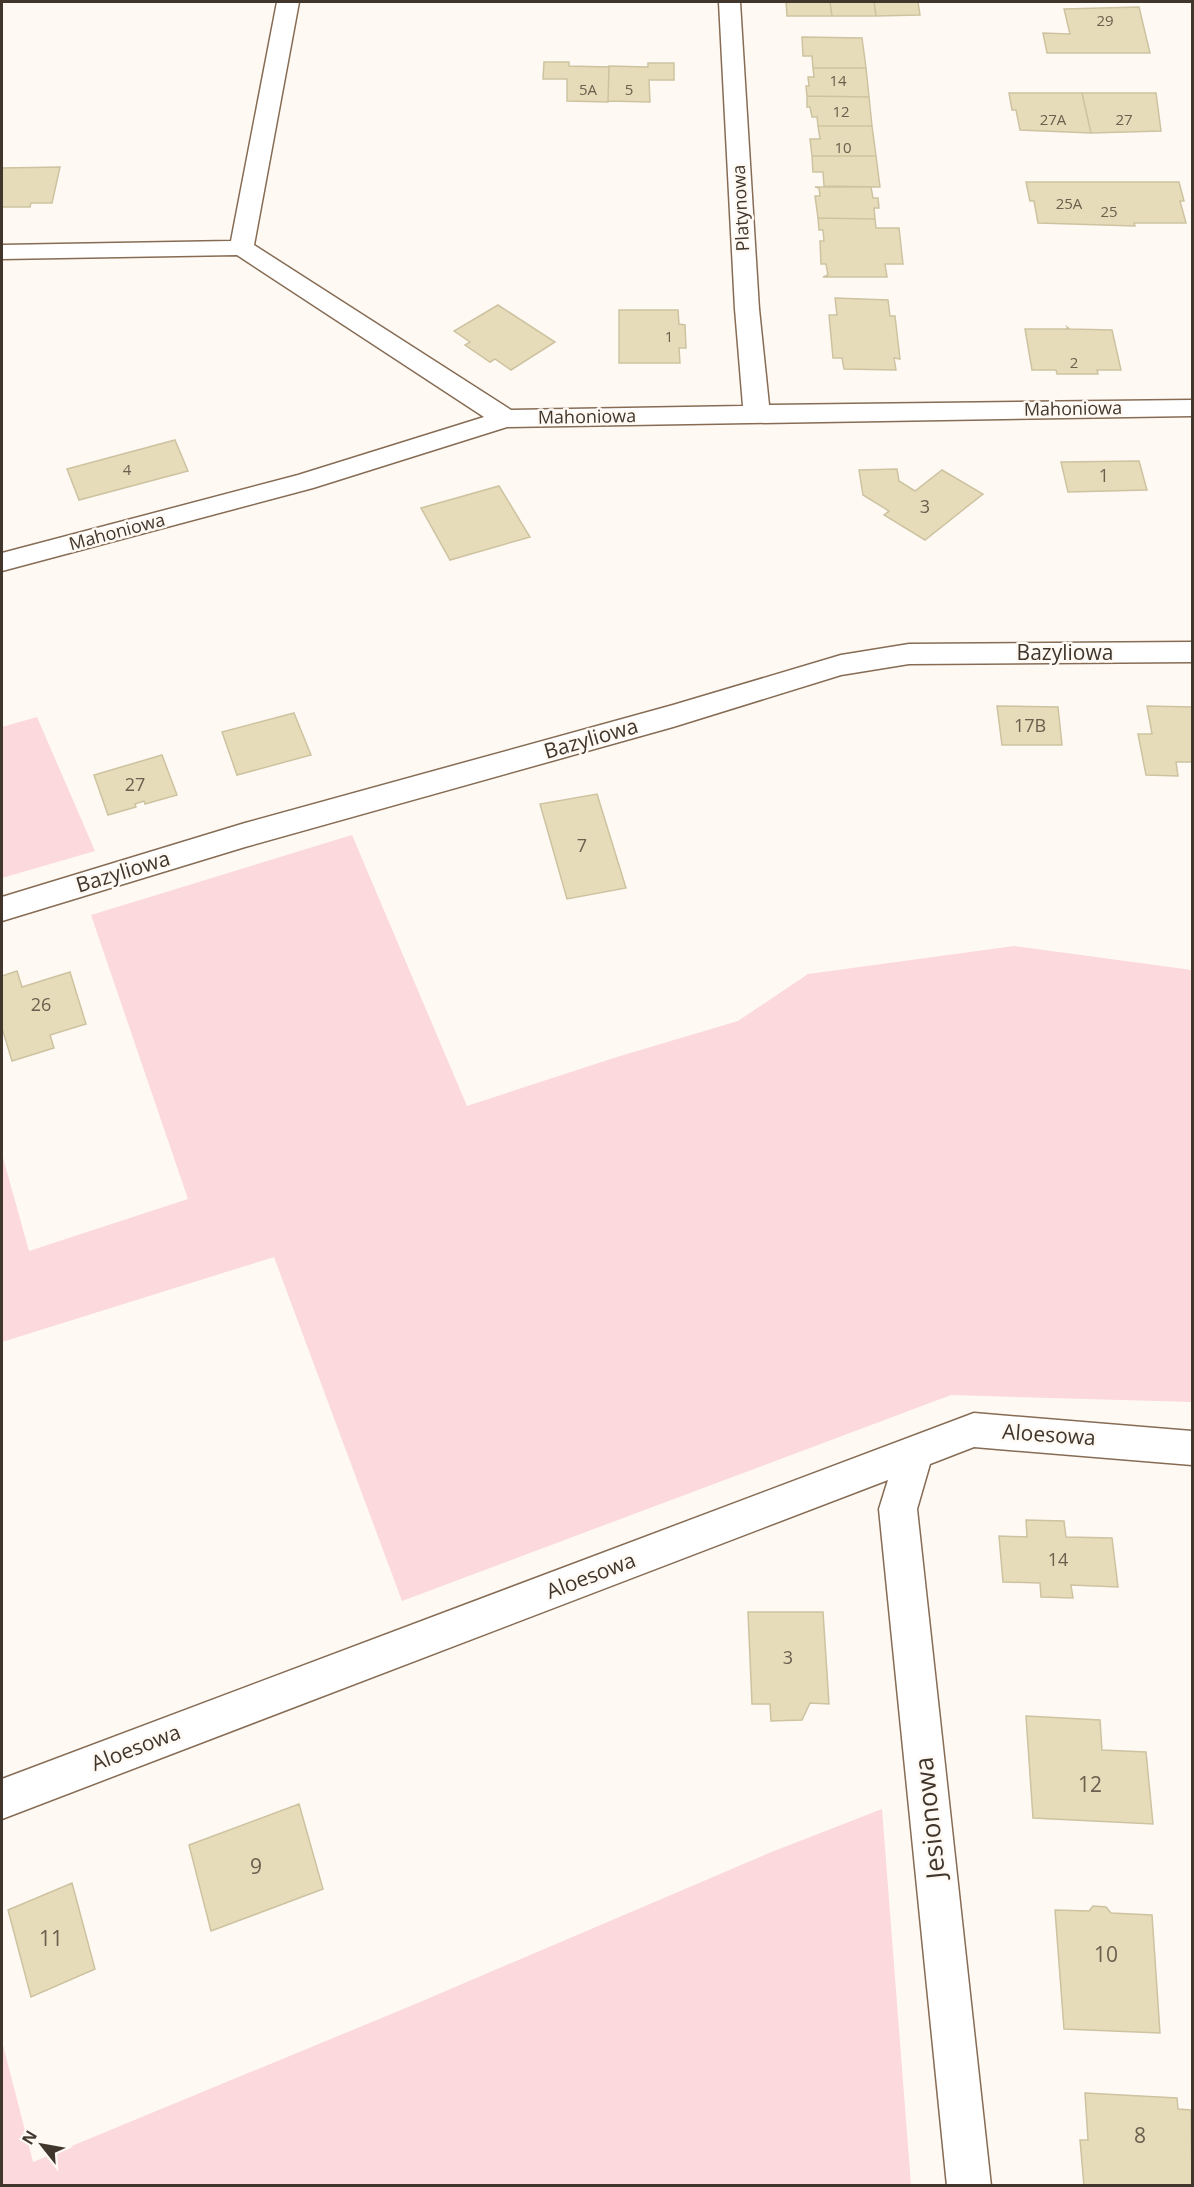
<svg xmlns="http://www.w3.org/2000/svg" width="1194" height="2187" font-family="'Open Sans',sans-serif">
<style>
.green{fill:#fbd9dc}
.building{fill:#e7dcb9;stroke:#cdc3a0;stroke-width:1.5}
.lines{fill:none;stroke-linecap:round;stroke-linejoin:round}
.minor-casing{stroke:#866c54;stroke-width:3}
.minor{fill:#fff;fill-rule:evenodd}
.labels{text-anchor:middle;stroke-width:5;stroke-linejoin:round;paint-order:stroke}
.far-number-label{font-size:15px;fill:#6a604e}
.far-street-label{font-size:18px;fill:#41362b;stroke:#fff9f4}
.number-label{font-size:18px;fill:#6a604e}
.street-label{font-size:21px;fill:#41362b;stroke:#fff9f4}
.near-number-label{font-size:21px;fill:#6a604e}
.near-street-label{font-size:26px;fill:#41362b;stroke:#fff9f4}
</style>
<rect width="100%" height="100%" fill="#fff9f4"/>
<!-- green -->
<path class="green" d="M37,717L95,851L2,878V727Z
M352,835L467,1106L617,1057L738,1021L808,974L1014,946L1192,970V1402L951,1395L402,1601L274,1257L2,1342V1154L29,1251L188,1199L91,915Z
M882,1809L911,2185H2V2041L33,2162L413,2005L769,1853Z"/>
<!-- building -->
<path class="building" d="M786,2H830L832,16H787Z
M830,2H874L876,16H832Z
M874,2H918L920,15L876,16Z
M1139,7L1150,53H1047L1043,33L1070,34L1064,9Z
M802,37L862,38L866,68H813L812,56H803Z
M544,62H569V66L609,67L608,102L567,101V79H543Z
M648,63H674V80H649L650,102L608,101L609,66L648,67Z
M813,68H866L869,97L807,96L806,86H809L808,77H814Z
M1009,93H1082L1091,133L1020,130L1016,110H1012Z
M1082,93H1156L1161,131L1091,133Z
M807,96L869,97L872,126H818L817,117H812L810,107H807Z
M818,126H872L876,156H812L810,139H820Z
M812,156H876L880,187L824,186L823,172H813Z
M60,167L52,203H31L30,207H2V168Z
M1026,182H1179L1184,201H1180L1186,223H1134L1135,226L1038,223L1034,201H1030Z
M815,187H871L873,198H878L879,208H874L875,219L818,218L815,196H820L819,188Z
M818,218L875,219L876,228H899L903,264H885L887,277H823L828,275L826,264H821L820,241H824L823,230H819Z
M835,298L888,300L890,316H895L900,359L894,358L896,370L844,369L842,358H833L829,315H837Z
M498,305L555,342L511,370L495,359L490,362L465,345L470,342L454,331Z
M619,310H678L679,324L685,325L686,348H679L680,363H619Z
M1067,327L1070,329L1112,330L1121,370H1097L1098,374H1057L1056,370H1032L1025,329H1068Z
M175,440L188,471L79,500L67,469Z
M1139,461L1147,490L1068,492L1061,462Z
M897,469L899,481L915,491L942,470L983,494L925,540L884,515L889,511L863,495L859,470Z
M499,486L530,537L450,560L421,508Z
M997,706L1058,707L1062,745H1002Z
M1147,706L1192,707V762H1176L1178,776L1146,775L1138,734H1152Z
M294,713L311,755L237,775L222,732Z
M162,755L177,795L145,804L144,801L135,804L136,807L108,815L94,775Z
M597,794L626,888L567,899L540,804Z
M17,971L22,987L70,972L86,1024L50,1035L54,1048L12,1061L2,1028V976Z
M1026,1520L1064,1521L1066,1537L1112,1538L1118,1587L1071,1585L1073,1598L1041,1597L1040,1583L1003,1582L999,1536L1027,1537Z
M748,1612H823L829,1704L810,1703L802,1720L771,1721L770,1704H752Z
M1026,1716L1100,1720L1102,1750L1146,1752L1153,1824L1033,1818Z
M299,1804L323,1889L211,1931L189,1845Z
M72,1883L95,1969L31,1997L8,1910Z
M1093,1906L1106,1907L1111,1913L1152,1915L1160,2033L1064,2029L1055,1910L1089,1911Z
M1085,2093L1177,2098L1178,2109L1191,2110L1192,2186H1084L1080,2140H1088Z"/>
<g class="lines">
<defs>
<path id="minor" d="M277,2H299L254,245L511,410L743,406L735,309L719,2H740L759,309L769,405L1192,400V416L507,427L313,488L2,571V553L298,475L484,417L237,255L2,259V245L231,241Z
M1192,642V662L909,664L841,675L673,727L245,847L2,921V897L245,823L673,705L841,655L909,644Z
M974,1413L1192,1431V1465L974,1447L930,1464L917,1509L991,2186H947L879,1509L888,1480L2,1819V1779Z"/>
</defs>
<!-- minor casing -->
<use href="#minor" class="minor-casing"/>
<!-- minor -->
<use href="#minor" class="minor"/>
</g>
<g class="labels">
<!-- far-number labels -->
<g class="far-number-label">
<text x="1105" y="26">29</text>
<text x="838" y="86">14</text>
<text x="588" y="95">5A</text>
<text x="629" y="95">5</text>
<text x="841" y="117">12</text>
<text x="1053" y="125">27A</text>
<text x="1124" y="125">27</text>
<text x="843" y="153">10</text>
<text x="1069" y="209">25A</text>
<text x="1109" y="217">25</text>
<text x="669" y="342">1</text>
<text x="1074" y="368">2</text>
<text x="127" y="475">4</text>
</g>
<!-- far-street labels -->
<g class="far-street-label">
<text transform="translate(741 208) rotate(-93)" y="6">Platynowa</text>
<text transform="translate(1073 409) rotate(-1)" y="6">Mahoniowa</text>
<text transform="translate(587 417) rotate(-1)" y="6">Mahoniowa</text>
<text transform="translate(117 532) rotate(-15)" y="6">Mahoniowa</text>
</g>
<!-- number labels -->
<g class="number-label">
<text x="1104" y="482">1</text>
<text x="925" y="513">3</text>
<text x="1030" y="732">17B</text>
<text x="135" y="791">27</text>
<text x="582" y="852">7</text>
<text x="41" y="1011">26</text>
<text x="1058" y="1566">14</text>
<text x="788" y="1664">3</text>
</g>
<!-- street labels -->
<g class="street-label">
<text x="1065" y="660">Bazyliowa</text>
<text transform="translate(591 739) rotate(-16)" y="7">Bazyliowa</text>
<text transform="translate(123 872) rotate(-17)" y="7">Bazyliowa</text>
<text transform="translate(1049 1435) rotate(4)" y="7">Aloesowa</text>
<text transform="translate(591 1576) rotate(-21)" y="7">Aloesowa</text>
<text transform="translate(136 1748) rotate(-21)" y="7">Aloesowa</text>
</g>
<!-- near-number labels -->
<g class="near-number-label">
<text x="1090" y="1792">12</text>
<text x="256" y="1874">9</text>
<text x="51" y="1946">11</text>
<text x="1106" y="1962">10</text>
<text x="1140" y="2143">8</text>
</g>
<!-- near-street labels -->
<g class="near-street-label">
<text transform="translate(930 1818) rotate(-96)" y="9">Jesionowa</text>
</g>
</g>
<!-- border -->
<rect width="1194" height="2187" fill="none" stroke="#41362b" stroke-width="6"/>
<!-- north arrow -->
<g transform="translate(42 2145) rotate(301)" stroke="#fff9f4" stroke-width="4.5" paint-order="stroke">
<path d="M0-4.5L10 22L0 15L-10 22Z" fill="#41362b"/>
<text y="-9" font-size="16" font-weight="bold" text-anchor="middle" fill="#41362b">N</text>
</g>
</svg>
